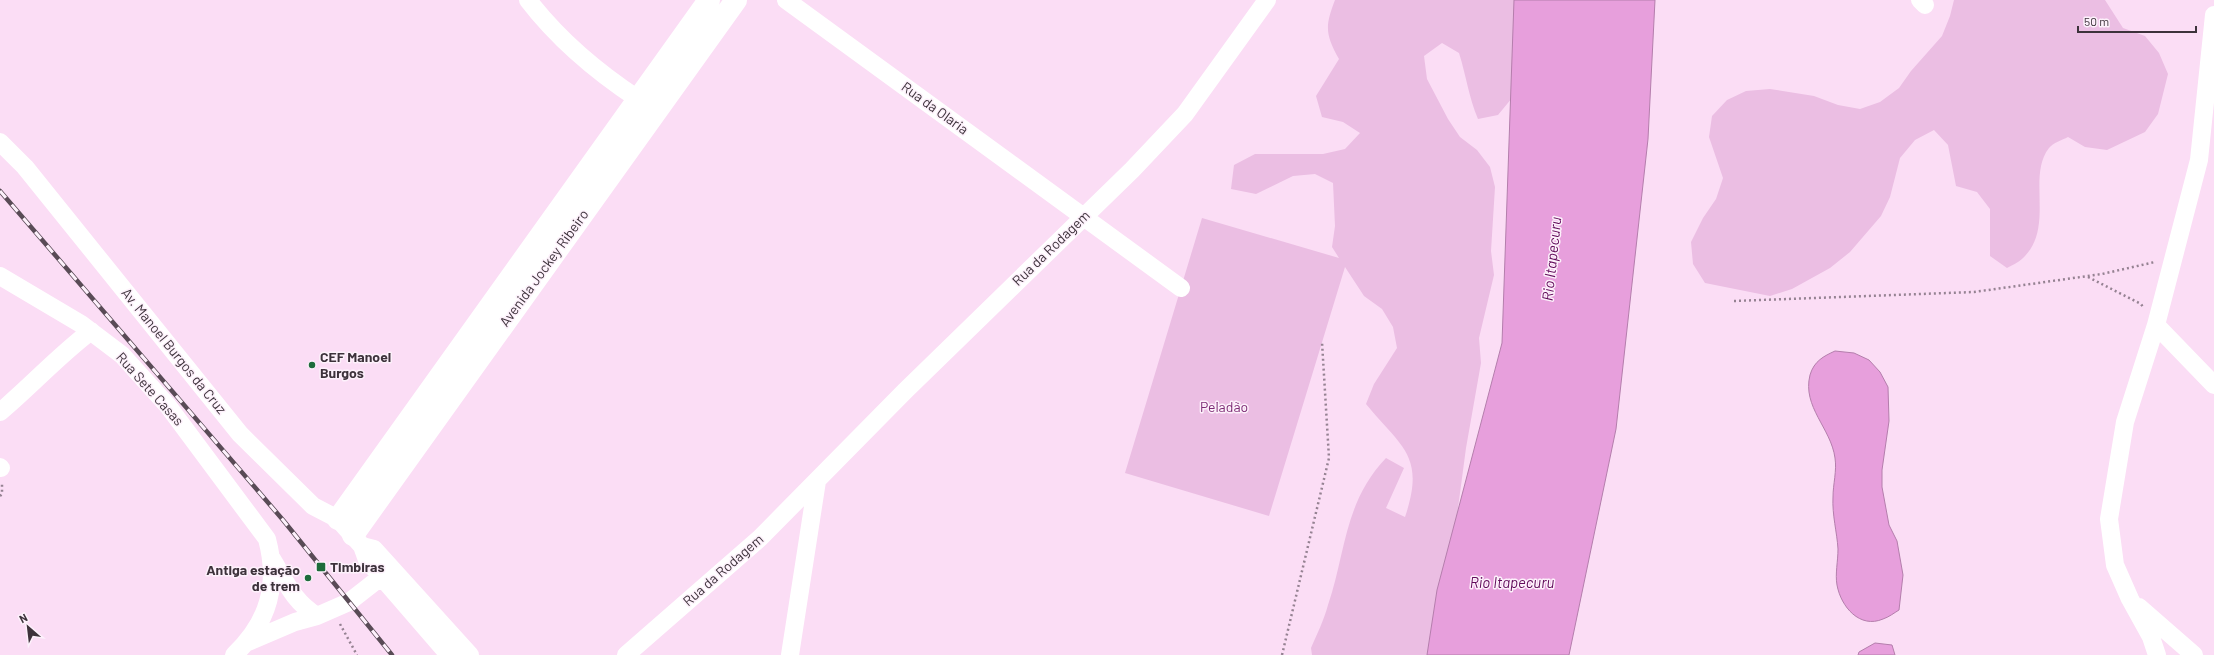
<svg xmlns="http://www.w3.org/2000/svg" width="2214" height="655" font-family="Barlow,sans-serif">
<style>
.green{fill:#ebbee3}
.water{fill:#e79fdc;stroke:#b47eac}
.lines{fill:none;stroke-linecap:round;stroke-linejoin:round}
.path{stroke:#958292;stroke-width:2.5;stroke-dasharray:2 3;stroke-linecap:butt}
.minor{stroke:#fff;stroke-width:18}
.tertiary{stroke:#fff;stroke-width:22}
.rail-casing{stroke:#594b56;stroke-width:4.5}
.rail{stroke:#fdf1fb;stroke-width:3;stroke-dasharray:9;stroke-linecap:butt}
.poi-dot{fill:#1d6c3b;stroke:#fdf1fb;stroke-width:1.5}
.labels{text-anchor:middle;stroke-width:3;stroke-linejoin:round;paint-order:stroke}
.street-label{font-size:14px;fill:#3d323b;stroke:#fdf1fb}
.poi-label{font-size:14px;font-weight:bold;fill:#3d323b;stroke:#fdf1fb;text-anchor:start}
.park-label{font-size:14px;fill:#7c2a74;stroke:#fdf1fb}
.water-label{font-size:15px;font-style:italic;fill:#610a5a;stroke:#fdf1fb}
</style>
<rect width="100%" height="100%" fill="#fbddf5"/>
<!-- green -->
<path class="green" d="M1335,0H1518L1512,98L1498,115L1478,119C1469,98 1466,75 1459,53L1442,43L1424,56L1427,79L1448,119L1460,137L1477,150L1490,167L1495,187L1491,251L1494,275L1479,338L1481,363L1466,448L1454,538L1432,655H1312L1311,648C1317,634 1324,620 1328,605C1346,552 1344,502 1386,458L1404,468L1386,508L1405,517C1426,455 1401,447 1366,404L1374,384L1397,348L1393,327L1382,309L1364,296L1345,267L1269,516L1125,473L1202,218L1339,258L1332,247L1335,226L1333,183L1315,174L1293,176L1256,194L1231,189L1234,165L1255,154H1323L1345,149L1360,133L1343,122L1322,117L1316,96L1339,59C1325,34 1325,26 1335,0Z
M1954,0H2105L2123,28L2145,36L2159,53L2168,74L2158,114L2145,132L2107,150L2085,147L2068,137C2062,140 2053,143 2049,148C2027,176 2054,225 2025,256C2021,261 2013,265 2007,268L1990,256V209L1977,192L1956,186L1948,145L1934,130L1915,140L1900,158L1890,197L1881,216L1850,252L1830,268L1792,289L1770,296L1705,283L1693,264L1691,242L1703,218L1716,199L1723,178L1709,137L1712,116L1727,100L1746,91L1770,89L1814,96L1838,105L1860,109L1880,102L1899,88L1911,71L1942,36L1950,16Z"/>
<!-- water -->
<path class="water" d="M1514,0H1655L1648,139L1616,429L1569,655H1427L1437,590L1502,343Z
M1835,351L1854,353L1869,360L1880,372L1888,387L1889,421L1882,470V487L1889,525L1897,541L1903,575L1899,610C1894,613 1889,617 1883,619C1860,629 1841,607 1837,585C1835,574 1838,561 1838,549C1837,532 1832,515 1833,497C1833,484 1837,471 1835,458C1831,428 1802,407 1810,375C1814,361 1824,356 1835,351Z
M1875,643L1892,645L1895,655H1858L1859,652Z"/>
<g class="lines">
<!-- path -->
<path class="path" d="M2088,277L2141,304L2143,307
M1734,301L1974,292L2102,274L2155,262
M0,496L2,494V484
M340,624L357,655
M1282,655L1329,458L1322,342"/>
<!-- minor -->
<path class="minor" d="M528,0C558,39 597,72 638,99
M786,0L1181,288
M1920,0L1925,5
M0,142L25,167L240,434L313,506L338,519L362,546L367,560L449,655
M0,276L81,324L122,355L168,406L267,539C279,584 269,622 234,655
M2156,325L2214,385
M0,412C31,386 58,356 91,331
M0,467L1,468
M362,546L374,549L470,655
M272,559C286,582 293,601 317,616
M2139,607L2194,655
M248,642L295,622L317,616L349,602L381,577
M626,655L760,538L905,391L1132,170L1185,114L1267,0
M790,655L817,481
M2157,655L2151,637L2130,599L2115,565L2109,519L2125,422L2156,325L2199,160L2214,15"/>
<!-- tertiary -->
<path class="tertiary" d="M338,519L709,0
M353,535L736,0"/>
<defs>
<path id="rail" d="M0,191L283,520L392,655"/>
</defs>
<!-- rail casing -->
<use href="#rail" class="rail-casing"/>
<!-- rail -->
<use href="#rail" class="rail"/>
</g>
<!-- markers -->
<g class="poi-dot">
<circle cx="312" cy="365" r="4"/>
<rect x="316" y="562" width="10" height="10" rx="2"/>
<circle cx="308" cy="578" r="4"/>
</g>
<g class="labels">
<!-- street labels -->
<g class="street-label">
<text transform="translate(935 108) rotate(36)" y="5">Rua da Olaria</text>
<text transform="translate(1051 248) rotate(-44)" y="5">Rua da Rodagem</text>
<text transform="translate(544 268) rotate(-54)" y="5">Avenida Jockey Ribeiro</text>
<text transform="translate(174 351) rotate(51)" y="5">Av. Manoel Burgos da Cruz</text>
<text transform="translate(150 389) rotate(48)" y="5">Rua Sete Casas</text>
<text transform="translate(723 570) rotate(-41)" y="5">Rua da Rodagem</text>
</g>
<!-- poi labels -->
<g class="poi-label">
<text x="320" y="362">CEF Manoel<tspan x="320" dy="16">Burgos</tspan></text>
<text x="330" y="572">Timbiras</text>
<text x="300" y="575" text-anchor="end">Antiga estação<tspan x="300" dy="16">de trem</tspan></text>
</g>
<!-- park labels -->
<g class="park-label">
<text x="1224" y="412">Peladão</text>
</g>
<!-- water labels -->
<g class="water-label">
<text transform="translate(1552 259) rotate(-84)" y="5">Rio Itapecuru</text>
<text x="1512" y="588">Rio Itapecuru</text>
</g>
</g>
<!-- north arrow -->
<g transform="translate(28 627) rotate(332)" stroke="#fdf1fb" stroke-width="3" paint-order="stroke">
<path d="M0-3L7 15L0 10L-7 15Z" fill="#3d323b"/>
<text y="-6" font-size="11" font-weight="bold" text-anchor="middle" fill="#3d323b">N</text>
</g>
<!-- scale -->
<path d="M2078 26v6h118v-6" fill="none" stroke="#3d323b" stroke-width="2"/>
<text x="2084" y="26" font-size="12" fill="#3d323b" stroke="#fdf1fb" stroke-width="3" paint-order="stroke">50 m</text>
</svg>
